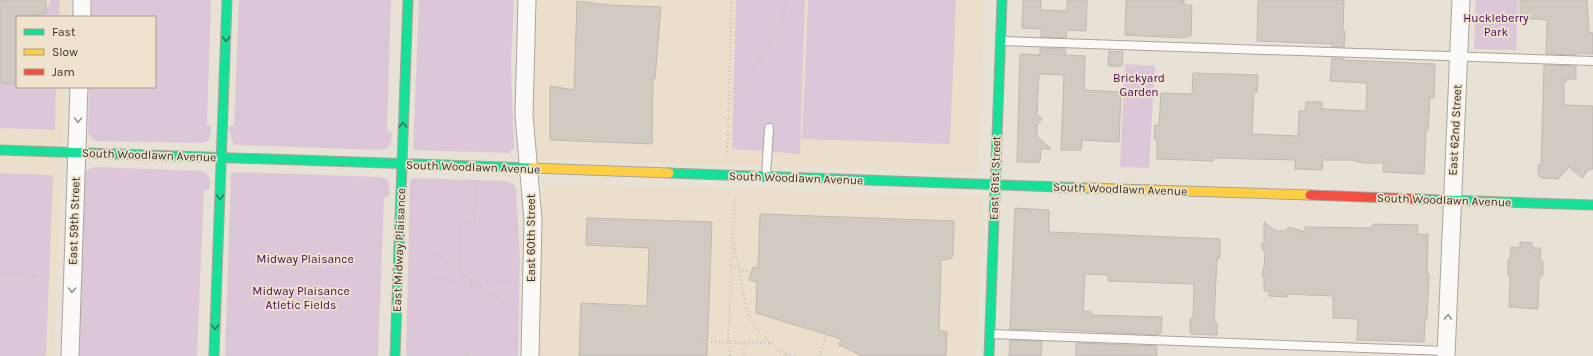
<svg xmlns="http://www.w3.org/2000/svg" width="1593" height="356" font-family="Karla,sans-serif">
<style>
.built{fill:#ebdeca}
.green{fill:#dcc7d9}
.building{fill:#d0cac1;stroke:#bfb9b1}
.lines{fill:none;stroke-linecap:round;stroke-linejoin:round}
.lane-casing{stroke:#aaa49c;stroke-width:10}
.street-casing{stroke:#aaa49c;stroke-width:19}
.fast-casing{stroke:#aaa49c;stroke-width:11}
.slow-casing{stroke:#aaa49c;stroke-width:11}
.jam-casing{stroke:#aaa49c;stroke-width:11}
.path{stroke:#c7c4c1;stroke-width:2.5;stroke-dasharray:1 3;stroke-linecap:butt}
.lane{stroke:#fcfaf9;stroke-width:8}
.street{stroke:#fcfaf9;stroke-width:17}
.fast{stroke:#16e098;stroke-width:9}
.slow{stroke:#ffcf43;stroke-width:9}
.jam{stroke:#f24e42;stroke-width:9}
.oneway{stroke:#277f5a}
.oneway2{stroke:#989590}
.labels{text-anchor:middle;stroke-width:3.5;stroke-linejoin:round;paint-order:stroke}
.park-label{font-size:12px;fill:#470b57;stroke:#f0e3ce}
.street-label{font-size:12px;fill:#353028;stroke:#f0e3ce}
</style>
<rect width="100%" height="100%" fill="#e8e1d6"/>
<!-- built -->
<path class="built" d="M0,0H68L67,17H17V87H64L53,356H0Z
M536,0H984L977,173L530,159Z
M543,183L982,197L976,356H538Z"/>
<!-- green -->
<path class="green" d="M50,0H60L59,17H39L40,13H46V7L50,4Z
M92,0H211L207,125L211,126V133L208,141L203,143L96,141L92,138L88,134L89,87H155V17H91Z
M239,0H391L387,130L392,133L391,143L388,148L380,150L237,145L233,144L228,127L234,125Z
M419,0H514L511,64L514,148L509,153L413,150Z
M736,0H805L800,154L732,149Z
M808,0H956L950,144L802,139Z
M1476,0H1518L1516,50L1474,49Z
M1125,64L1155,66L1149,168L1120,167Z
M0,83L17,84V87H56L55,130L0,128Z
M96,167L202,171C211,175 210,180 210,189L204,191L197,356H78L85,174L87,170Z
M236,172L381,177L388,180L390,195L384,199L378,356H225L231,173Z
M0,173L53,175L46,356H0Z
M413,178L504,181L514,184L516,189L520,259L518,356H406L410,181Z"/>
<!-- building -->
<path class="building" d="M0,0H46V13H40L39,17H17V84L0,83Z
M1023,0H1041V10L1067,11V0H1087L1086,31L1067,30L1066,38L1041,37V29L1022,28Z
M1126,0H1184V5H1192L1191,36H1185V38L1125,35Z
M1258,0H1344L1343,31H1345L1344,47H1332V44L1257,41Z
M1520,0H1587L1589,32L1593,33V54L1576,53V55L1546,54L1547,20L1520,18Z
M577,1L609,5L661,7L655,79L653,78L652,144L550,140V86L574,90Z
M1040,48L1066,49L1065,55L1085,56L1084,90L1121,92L1119,142L1082,140L1081,150H1061L1064,75L1039,74L1037,114L1042,119L1037,125V136L1051,149H1041L1040,162H1017L1020,54L1040,55Z
M1109,51L1123,52L1122,66H1108Z
M1332,58H1343V60L1435,64L1434,98L1430,97L1428,130H1426L1424,174L1383,172L1384,163H1363L1352,160H1323L1322,170L1295,169V160L1213,158V161L1157,159V141L1154,139L1155,125H1159L1161,93L1192,94L1193,73L1258,75L1257,92H1254L1252,134L1298,136L1299,111H1305L1306,102H1322V109L1366,111L1367,83L1330,81Z
M1544,65L1576,66V79H1567V81H1564V105L1593,106V169H1589L1582,178L1569,167L1558,179L1541,178L1538,174V165L1541,166Z
M1015,208L1049,210V232L1220,239V258H1217L1214,322L1217,323V335L1190,334V319H1193L1194,284L1108,281V275L1085,274L1083,311L1091,312V315L1162,317L1161,333H1158V335L1042,329V330L1010,329Z
M760,214L954,221L953,256L950,259L941,260L939,330L947,332L946,356H863L839,345L841,339L756,313L757,282L749,280L753,267L758,268Z
M587,218L712,222L707,356H579L581,303L647,306L649,248L586,245Z
M1264,222L1276,231H1285L1289,227L1305,232V227L1372,228L1373,224L1418,225L1417,234H1428L1427,274H1429L1427,319H1425L1424,342L1357,340L1358,319L1333,318V296L1288,294L1287,297L1269,296V291H1264V278L1262,275L1264,267L1265,254L1261,244L1264,242Z
M1520,242L1532,243V248H1541L1540,258L1543,262V275L1539,279L1538,309L1509,307L1510,278L1508,275V259L1510,258L1511,247L1520,248Z
M1010,340L1042,341L1041,356H1009Z
M1076,343L1157,346V356H1076Z"/>
<g class="lines">
<defs>
<path id="lane" d="M1002,41L1593,61
M766,176L769,128
M990,334L1446,351"/>
<path id="street" d="M527,0L524,115L533,220L530,356
M82,17V0
M70,356L79,87
M1446,356L1461,0"/>
<path id="fast" d="M0,150L532,168
M669,173L1088,188
M1417,199L1593,205
M214,356L227,0
M395,356L408,0
M989,356L1002,0"/>
<path id="slow" d="M532,168L669,173
M1088,188L1310,195"/>
<path id="jam" d="M1310,195L1417,199"/>
</defs>
<!-- lane casing -->
<use href="#lane" class="lane-casing"/>
<!-- street casing -->
<use href="#street" class="street-casing"/>
<!-- fast casing -->
<use href="#fast" class="fast-casing"/>
<!-- slow casing -->
<use href="#slow" class="slow-casing"/>
<!-- jam casing -->
<use href="#jam" class="jam-casing"/>
<!-- path -->
<path class="path" d="M730,92C758,67 779,38 787,0
M727,156L732,0
M734,244L746,308L755,328L771,343
M428,249L515,311
M731,266L751,273
M459,270L461,223H474L476,187
M0,274L52,276
M427,279L516,283
M703,342H728
M730,342L744,343V356
M744,343H771L786,356
M786,354L797,356
M467,356L471,281
M730,356V342H728L735,197
M819,356L830,326
M860,356L861,355"/>
<!-- lane -->
<use href="#lane" class="lane"/>
<!-- street -->
<use href="#street" class="street"/>
<!-- fast -->
<use href="#fast" class="fast"/>
<!-- slow -->
<use href="#slow" class="slow"/>
<!-- jam -->
<use href="#jam" class="jam"/>
</g>
<!-- one-way arrows -->
<defs><path id="oneway-chevron" d="M-2-3.5L2.5 0L-2 3.5" fill="none" stroke-width="1.6" stroke-linecap="round" stroke-linejoin="round"/></defs>
<g class="oneway">
<use href="#oneway-chevron" transform="translate(226 39) rotate(92)"/>
<use href="#oneway-chevron" transform="translate(403 125) rotate(-88)"/>
<use href="#oneway-chevron" transform="translate(220 197) rotate(92)"/>
<use href="#oneway-chevron" transform="translate(215 327) rotate(92)"/>
</g>
<g class="oneway2">
<use href="#oneway-chevron" transform="translate(78 120) rotate(92)"/>
<use href="#oneway-chevron" transform="translate(72 290) rotate(92)"/>
<use href="#oneway-chevron" transform="translate(1448 317) rotate(-88)"/>
</g>
<g class="labels">
<!-- park labels -->
<g class="park-label">
<text x="1496" y="22">Huckleberry<tspan x="1496" dy="14">Park</tspan></text>
<text x="1139" y="82">Brickyard<tspan x="1139" dy="14">Garden</tspan></text>
<text x="305" y="263">Midway Plaisance</text>
<text x="301" y="295">Midway Plaisance<tspan x="301" dy="14">Atletic Fields</tspan></text>
</g>
<!-- street labels -->
<g class="street-label">
<text transform="translate(1455 130) rotate(-87)" y="4">East 62nd Street</text>
<text transform="translate(149 155) rotate(2)" y="4">South Woodlawn Avenue</text>
<text transform="translate(473 167) rotate(2)" y="4">South Woodlawn Avenue</text>
<text transform="translate(796 178) rotate(2)" y="4">South Woodlawn Avenue</text>
<text transform="translate(995 178) rotate(-88)" y="4">East 61st Street</text>
<text transform="translate(1120 189) rotate(2)" y="4">South Woodlawn Avenue</text>
<text transform="translate(1444 200) rotate(2)" y="4">South Woodlawn Avenue</text>
<text transform="translate(74 221) rotate(-88)" y="4">East 59th Street</text>
<text transform="translate(531 238) rotate(-90)" y="4">East 60th Street</text>
<text transform="translate(399 250) rotate(-88)" y="4">East Midway Plaisance</text>
</g>
</g>
<!-- legend -->
<rect x="16" y="16" width="140" height="72" fill="#f0e3ce" stroke="#a59b8c"/>
<rect x="24" y="29" width="20" height="6" fill="#16e098" stroke="#a59b8c"/>
<text x="52" y="36" font-size="12" fill="#353028">Fast</text>
<rect x="24" y="49" width="20" height="6" fill="#ffcf43" stroke="#a59b8c"/>
<text x="52" y="56" font-size="12" fill="#353028">Slow</text>
<rect x="24" y="69" width="20" height="6" fill="#f24e42" stroke="#a59b8c"/>
<text x="52" y="76" font-size="12" fill="#353028">Jam</text>
</svg>
